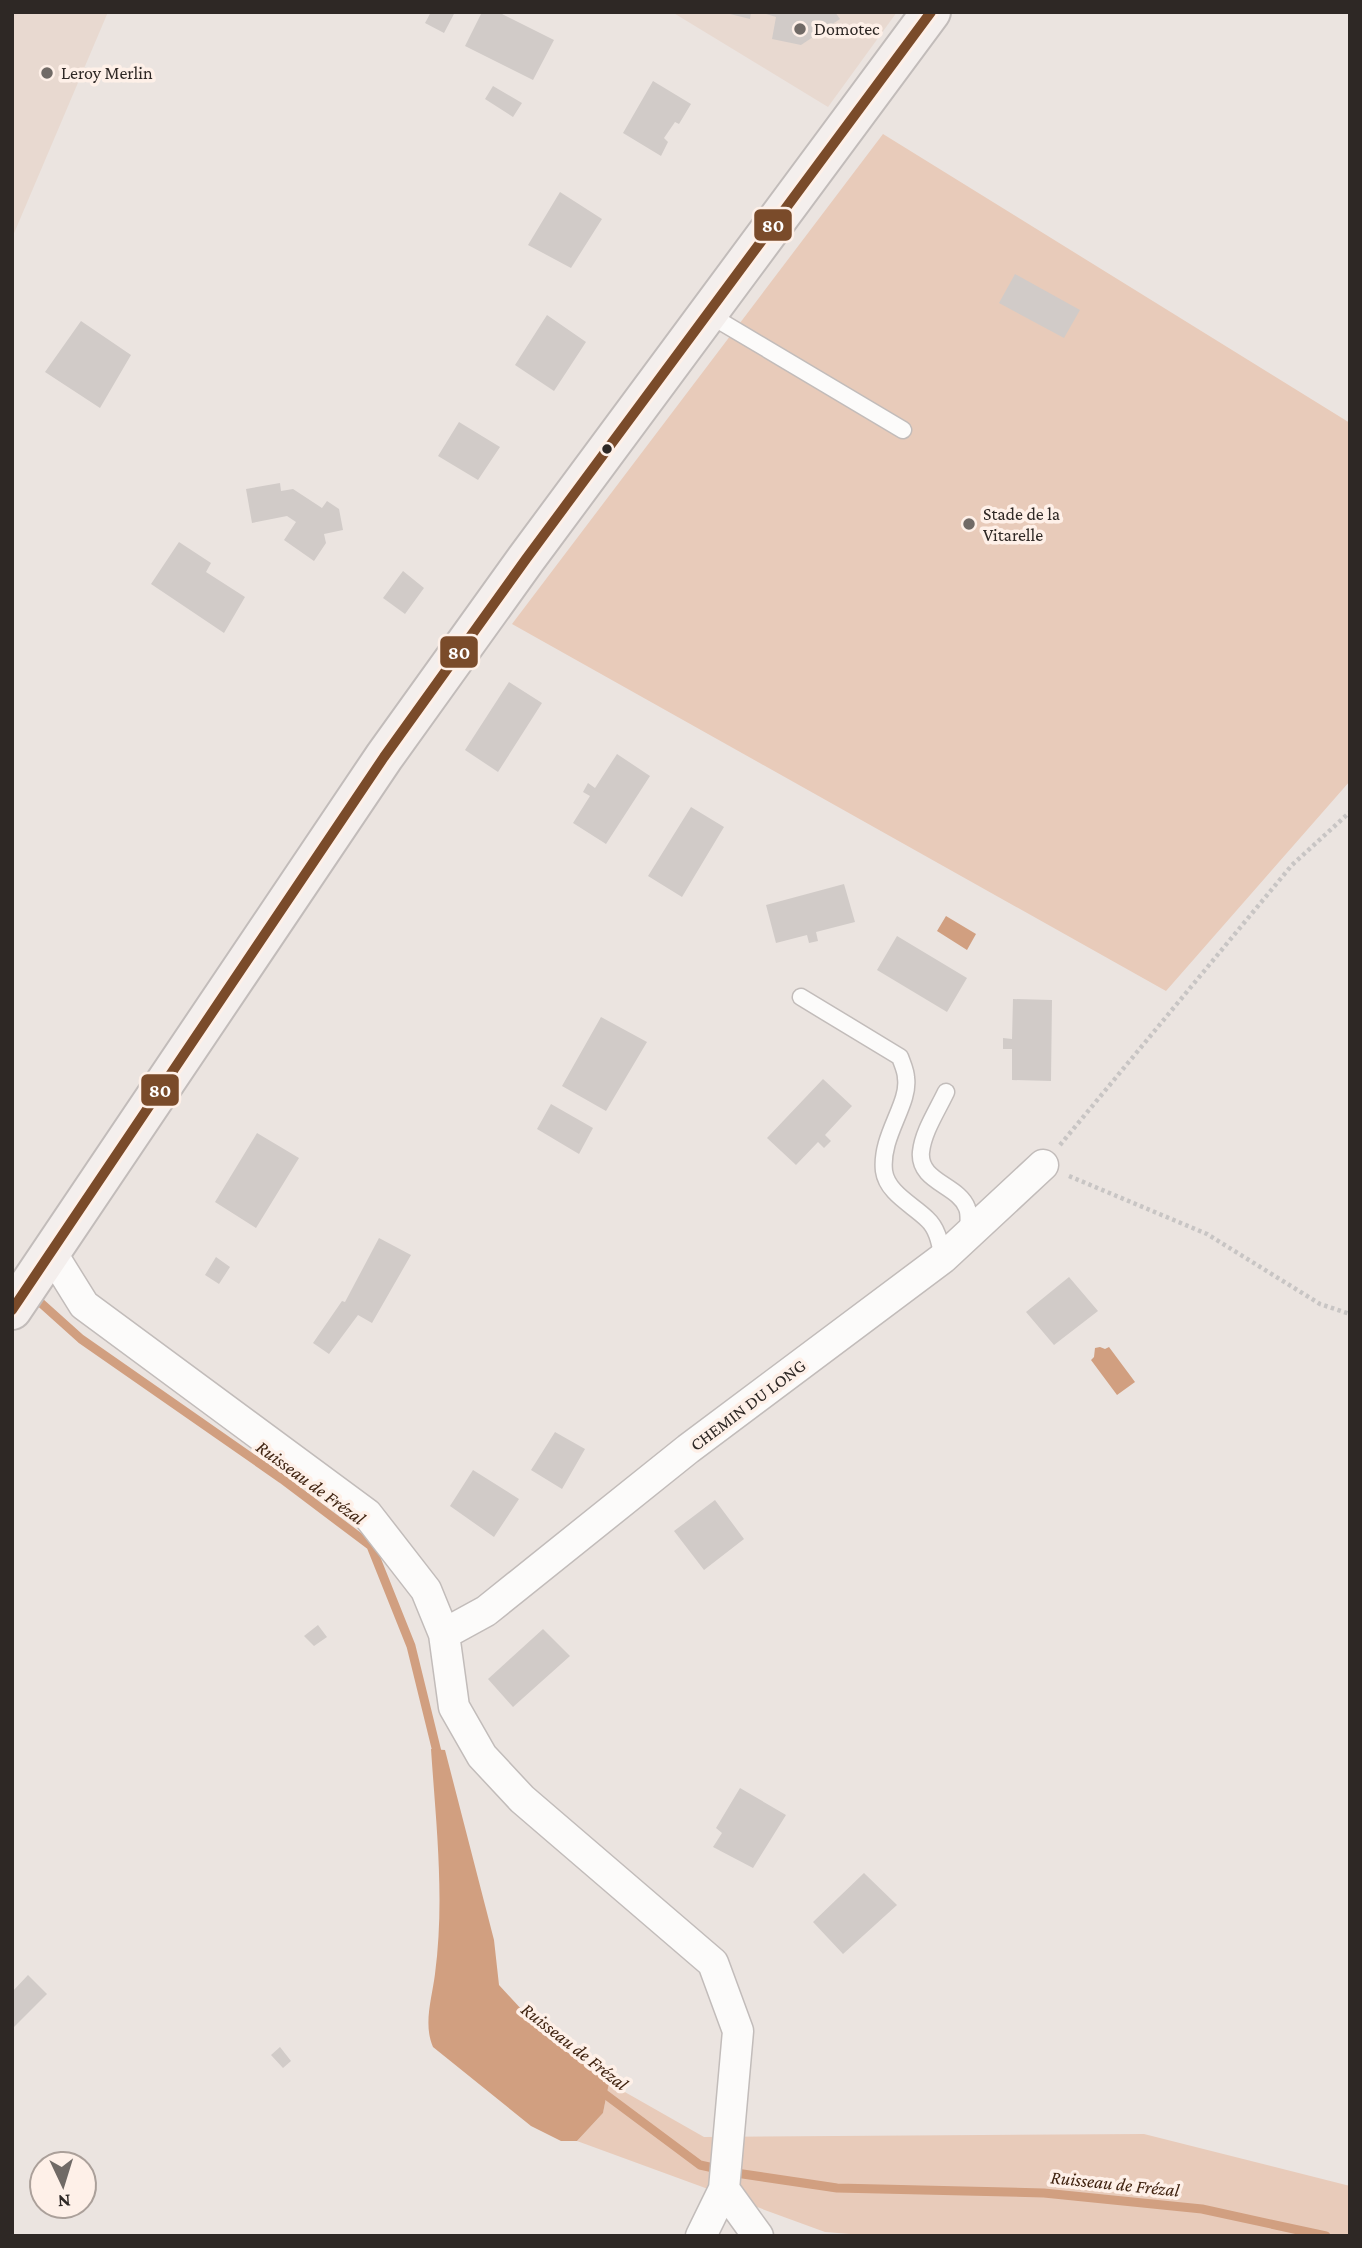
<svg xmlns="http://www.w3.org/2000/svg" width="1362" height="2248" font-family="'Crimson Pro',serif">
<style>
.built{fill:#e8d9d0}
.green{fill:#e8cbba}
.water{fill:#d19f80}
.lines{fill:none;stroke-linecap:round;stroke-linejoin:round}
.stream{stroke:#d19f80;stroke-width:9}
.building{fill:#d1cbc8}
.lane-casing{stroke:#c2bcba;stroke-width:19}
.street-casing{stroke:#c2bcba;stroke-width:33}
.secondary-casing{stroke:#c2bcba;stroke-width:42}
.path{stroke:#c8c5c4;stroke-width:4.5;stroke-dasharray:3.5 3.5;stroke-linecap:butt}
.lane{stroke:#fcfbfa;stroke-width:16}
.street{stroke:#fcfbfa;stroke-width:30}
.secondary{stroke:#f4efed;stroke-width:38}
.bus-1-casing{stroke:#fef0e8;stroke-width:16}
.bus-1{stroke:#7a4b2a;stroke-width:10}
.poi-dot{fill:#706a66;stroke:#fef0e8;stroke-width:2.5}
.bus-dot{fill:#2e2825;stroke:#fef0e8;stroke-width:2.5}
.labels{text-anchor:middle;stroke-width:7;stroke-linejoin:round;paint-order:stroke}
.poi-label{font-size:18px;fill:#2e2825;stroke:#fef0e8;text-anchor:start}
.street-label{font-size:18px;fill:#2e2825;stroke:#fef0e8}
.water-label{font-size:19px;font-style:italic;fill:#402310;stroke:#fef0e8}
.line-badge{stroke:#fef0e8;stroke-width:2.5}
.badge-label{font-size:19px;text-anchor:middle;font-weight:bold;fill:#fff}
</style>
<rect width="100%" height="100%" fill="#ebe4e0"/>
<!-- built -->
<path class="built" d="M12,12H108L12,238Z
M672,12H897L828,107Z"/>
<!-- green -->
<path class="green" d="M883,134L1350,423V781L1166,991L512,624Z
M609,2083L704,2137L1144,2134L1350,2186V2236H876L825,2232L577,2141L603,2113Z"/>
<!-- water -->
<path class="water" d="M946,916L976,934L967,950L937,931Z
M1100,1347L1105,1349L1109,1347L1135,1382L1117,1395L1091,1360L1094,1357L1095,1348Z
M431,1749L445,1750L494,1940L499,1985L548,2038L609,2083L603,2113L577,2141H561L531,2126L433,2047C423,2024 432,1998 435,1974C445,1898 436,1824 431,1749Z"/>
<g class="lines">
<!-- stream -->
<path class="stream" d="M32,1295L81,1339L282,1479L371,1546L411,1646L439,1760
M598,2089L700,2165L736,2173L837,2188L1044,2193L1202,2209L1326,2236"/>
</g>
<!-- building -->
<path class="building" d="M431,12H455L444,33L425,23Z
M482,12H498L554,40L533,80L465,46Z
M722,12H751L750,19Z
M760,12H835L840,19L801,45L772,39L776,17Z
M653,81L691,104L679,124L675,122L664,138L668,142L661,156L623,133Z
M493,86L522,103L513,117L485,99Z
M560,192L602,219L571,268L528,245Z
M1015,274L1080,310L1064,338L999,303Z
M547,315L586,342L554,391L515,365Z
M81,321L131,355L100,408L45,372Z
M459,422L500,447L478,480L438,456Z
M280,483L281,491L293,489L322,508L327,501L339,509L343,530L324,534L326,543L314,561L284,540L296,522L287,516L252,523L246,489Z
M179,542L211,563L206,572L245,597L224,633L151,584Z
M403,571L424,588L405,614L383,598Z
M509,682L542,703L498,772L465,750Z
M617,754L650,776L606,844L573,823L590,796L583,792L588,783L595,788Z
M691,807L724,827L682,897L648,876Z
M844,884L855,922L816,932L818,941L809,943L807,935L776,943L766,905Z
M897,936L967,978L947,1012L877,970Z
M1013,999L1052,1000L1051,1081L1012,1080V1049H1003V1038L1012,1039Z
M601,1017L647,1042L606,1111L562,1086Z
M823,1079L852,1106L825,1135L831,1141L824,1148L818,1142L796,1165L767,1138Z
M551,1104L593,1128L579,1154L537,1129Z
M257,1133L299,1158L256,1228L215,1202Z
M379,1238L411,1255L372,1323L358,1315L329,1354L313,1343L342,1301L345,1302Z
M216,1257L230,1267L219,1284L205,1275Z
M1069,1277L1098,1311L1054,1345L1026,1312Z
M555,1432L585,1449L562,1489L531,1470Z
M473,1470L519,1499L494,1537L450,1506Z
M715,1500L744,1539L704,1570L674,1531Z
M318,1625L327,1637L314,1646L304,1636Z
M543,1629L570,1656L513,1707L488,1679Z
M740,1788L786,1815L753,1868L713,1847L722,1833L716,1828Z
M864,1873L897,1905L843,1954L813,1922Z
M28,1975L47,1994L12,2029V1992Z
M280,2047L291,2061L283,2068L271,2055Z"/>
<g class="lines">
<defs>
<path id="lane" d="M708,314L903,430
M801,997L900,1057C902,1063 906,1071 906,1078C910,1104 880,1136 884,1171C887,1193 913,1205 927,1219C938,1229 940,1244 943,1258
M946,1092C937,1111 923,1132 921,1152C918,1182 959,1185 967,1208C970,1215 968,1227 968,1235"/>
<path id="street" d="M51,1252L84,1305L367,1514L426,1590L444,1634L454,1707L482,1756L522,1799L713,1963L738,2031L724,2189L701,2236
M444,1634L486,1611L688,1449L943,1258L1043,1165
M724,2189L758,2236"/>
<path id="secondary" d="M12,1310L384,757L526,559L931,12"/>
</defs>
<!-- lane casing -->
<use href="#lane" class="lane-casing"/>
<!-- street casing -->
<use href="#street" class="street-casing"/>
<!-- secondary casing -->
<use href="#secondary" class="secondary-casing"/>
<!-- path -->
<path class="path" d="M1060,1145L1292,865L1350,812
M1069,1176L1207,1234L1320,1304L1350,1314"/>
<!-- lane -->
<use href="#lane" class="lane"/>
<!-- street -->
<use href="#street" class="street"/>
<!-- secondary -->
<use href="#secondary" class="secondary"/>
<defs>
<path id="bus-1" d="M12,1310L384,757L526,559L931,12"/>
</defs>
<!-- bus-1 casing -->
<use href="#bus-1" class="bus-1-casing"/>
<!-- bus-1 -->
<use href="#bus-1" class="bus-1"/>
</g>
<!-- markers -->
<g class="poi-dot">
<circle cx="800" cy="29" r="7"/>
<circle cx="47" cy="73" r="7"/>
<circle cx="969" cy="524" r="7"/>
</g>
<circle class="bus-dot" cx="607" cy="449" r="6"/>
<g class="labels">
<!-- poi labels -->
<g class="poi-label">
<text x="814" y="35">Domotec</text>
<text x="61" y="79">Leroy Merlin</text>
<text x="983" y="520">Stade de la<tspan x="983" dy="21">Vitarelle</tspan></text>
</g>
<!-- street labels -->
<g class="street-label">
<text transform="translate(748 1405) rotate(-37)" y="6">CHEMIN DU LONG</text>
</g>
<!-- water labels -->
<g class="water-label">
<text transform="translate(311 1482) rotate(36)" y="7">Ruisseau de Frézal</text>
<text transform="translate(575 2046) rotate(38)" y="7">Ruisseau de Frézal</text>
<text transform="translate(1115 2183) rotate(6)" y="7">Ruisseau de Frézal</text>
</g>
</g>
<g class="line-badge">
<rect x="753" y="208" width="40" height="34" rx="7" fill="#7a4b2a"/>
<rect x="439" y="635" width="40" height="34" rx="7" fill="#7a4b2a"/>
<rect x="140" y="1073" width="40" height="34" rx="7" fill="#7a4b2a"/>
</g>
<g class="badge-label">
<text x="773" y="232">80</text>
<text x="459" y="659">80</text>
<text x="160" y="1097">80</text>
</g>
<!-- border -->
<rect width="1362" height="2248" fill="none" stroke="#2e2825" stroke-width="28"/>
<!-- north arrow -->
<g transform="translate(63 2185) rotate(176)"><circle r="33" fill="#fef0e8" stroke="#aba09a" stroke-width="2"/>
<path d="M0-5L12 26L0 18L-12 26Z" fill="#706a66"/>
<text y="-10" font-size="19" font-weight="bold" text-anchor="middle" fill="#2e2825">N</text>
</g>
</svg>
